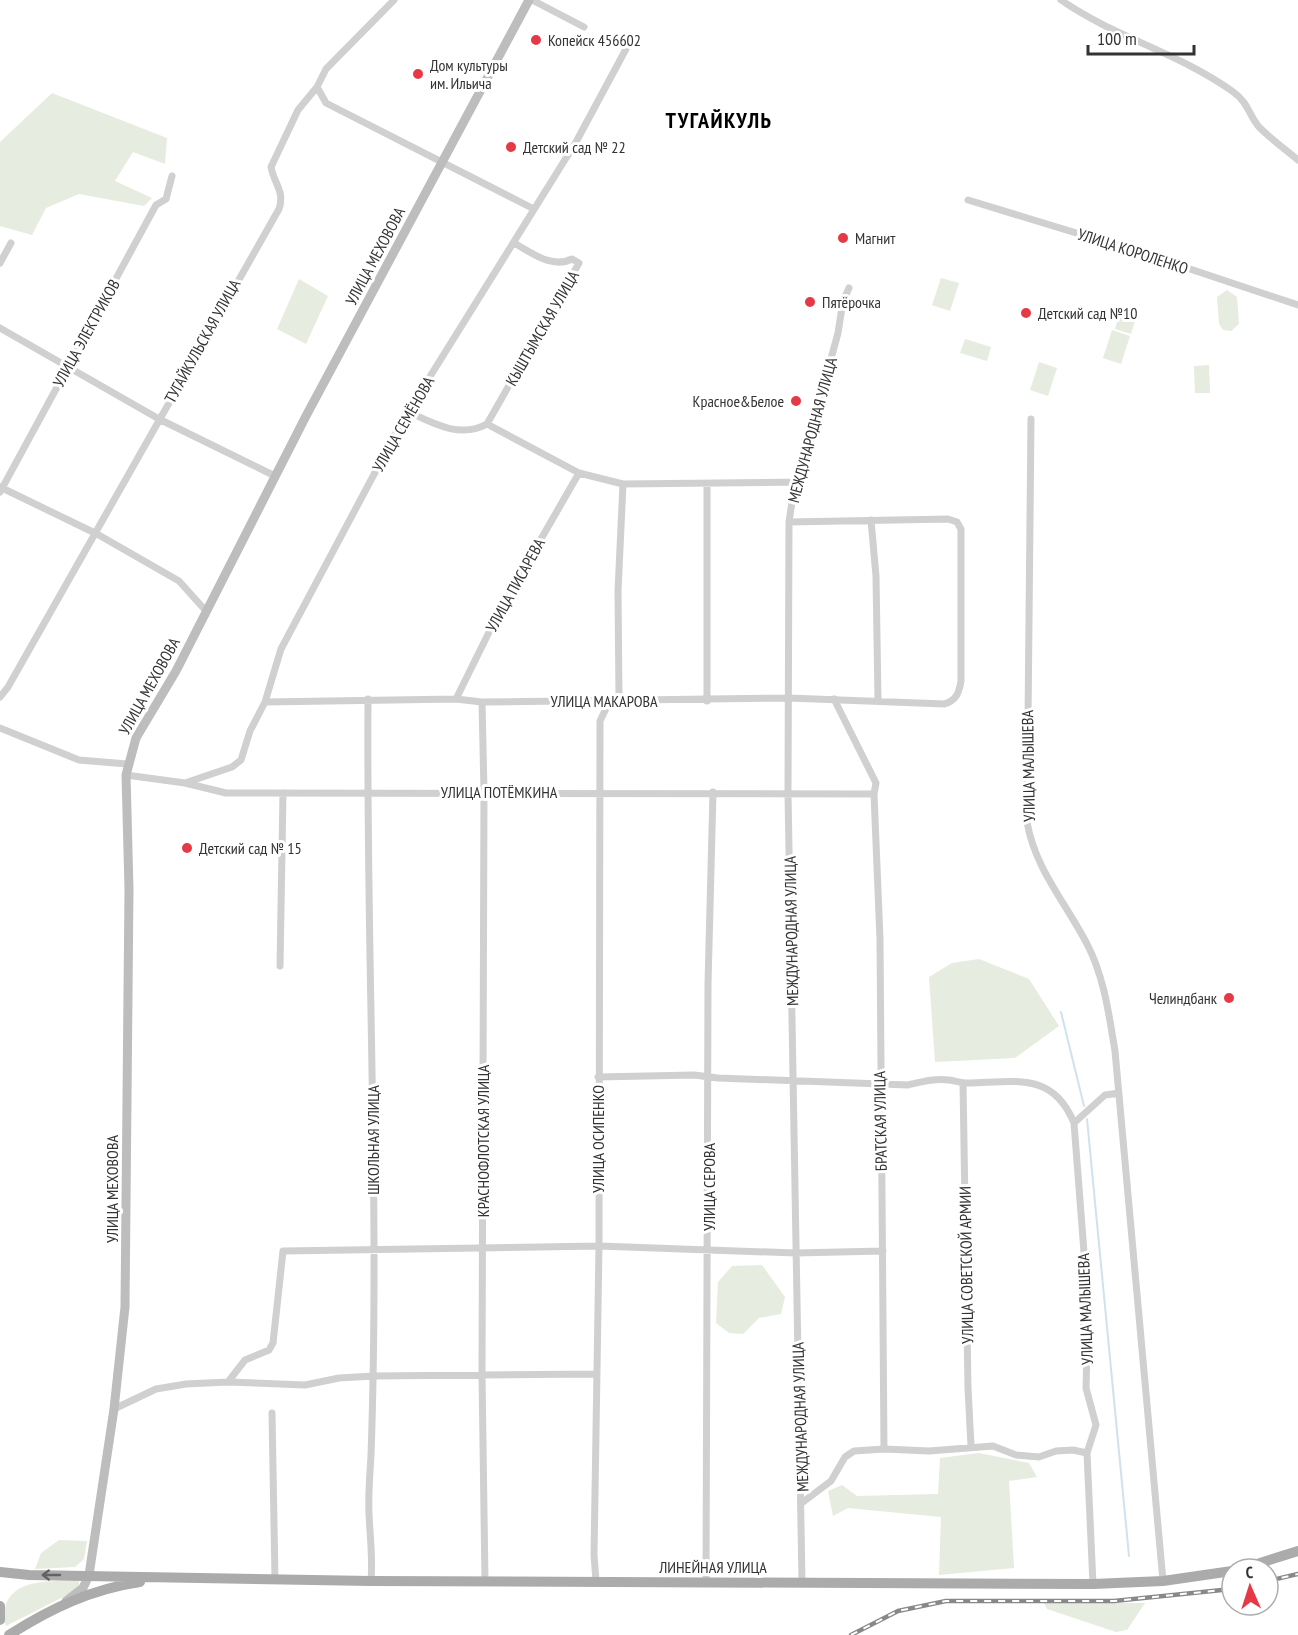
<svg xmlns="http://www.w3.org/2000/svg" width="1298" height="1635" font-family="'PT Sans Narrow',sans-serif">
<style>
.green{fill:#e6ecdf}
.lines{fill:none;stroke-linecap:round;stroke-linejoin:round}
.stream{stroke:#cfe2ee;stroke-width:2}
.street{stroke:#d0d0d0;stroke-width:7}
.secondary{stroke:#bdbdbd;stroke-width:9}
.primary{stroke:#ababab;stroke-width:10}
.rail-casing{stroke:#888;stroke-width:4.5}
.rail{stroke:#fff;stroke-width:2;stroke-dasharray:7;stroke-linecap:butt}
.oneway{stroke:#636363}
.poi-dot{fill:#e63946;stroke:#fff;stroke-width:2}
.labels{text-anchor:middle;stroke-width:6;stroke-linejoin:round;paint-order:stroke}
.poi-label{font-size:16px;fill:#333;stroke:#fff;text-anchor:start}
.street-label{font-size:16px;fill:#333;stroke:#fff}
.district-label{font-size:22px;font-weight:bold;letter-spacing:1.5px;fill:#000;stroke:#fff}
</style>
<rect width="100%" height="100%" fill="#fff"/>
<!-- green -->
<path class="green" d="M52,93L167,138L165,164L133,152L115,181L152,198L144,206L79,194L46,208L32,235L0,226V142Z
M941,278L959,283L950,311L932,305Z
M299,279L328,296L306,344L277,329Z
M1227,290L1237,297L1239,324L1231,331L1223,330L1219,324L1217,297Z
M1132,306L1139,308L1131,334L1115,329L1120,312L1130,314Z
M1112,330L1130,336L1121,364L1103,358Z
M965,339L991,347L987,361L960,353Z
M1039,362L1057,368L1048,396L1030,390Z
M1209,365L1210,393H1195L1194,366Z
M979,959L1029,979L1059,1026L1015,1058L935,1062L929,977L952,963Z
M762,1265L785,1297L781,1314L759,1318L743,1334L729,1333L716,1323L718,1282L732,1266Z
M979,1453L1029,1463L1037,1477L1009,1481L1014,1568L939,1575L941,1517L848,1508L833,1516L828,1491L842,1485L857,1496L938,1494L940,1458Z
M59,1540L87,1541L84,1559L75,1567L35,1569L41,1553Z
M75,1580L79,1581V1586L75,1591L6,1626C3,1620 3,1614 5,1608C12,1578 51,1582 75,1580Z
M1044,1603H1145L1127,1630L1116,1632L1047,1609Z"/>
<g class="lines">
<!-- stream -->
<path class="stream" d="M1061,1012L1084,1106
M1087,1119L1129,1556"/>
<!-- street -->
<path class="street" d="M532,0L584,27
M1061,0C1114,37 1179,53 1232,91C1249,103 1248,114 1259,127C1271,139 1285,149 1298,160
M317,87L326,103L534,209
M968,200L1142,253L1298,305
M0,263L11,243
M0,328L159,419L275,476
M413,414C436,425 462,438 487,424
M1031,419L1027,822C1035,869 1066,903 1087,944C1104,976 1109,1015 1115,1051L1163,1581
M487,424L579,473L623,484L798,482
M487,424L579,263L572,259C552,269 532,253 514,243
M0,487L97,534L179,581L206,611
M0,492L156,205L166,199L172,176
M871,520L876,576L878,700
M0,697L8,687L279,209C285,191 274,184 271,167L298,110L317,87L326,69L394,0
M368,699C366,951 380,1203 371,1455C370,1474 368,1494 369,1514C370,1537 373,1558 371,1581
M456,699L499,612L579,473
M834,699L876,783L874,794L880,939L884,1449
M619,700L618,591L623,484
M707,701V484
M265,702L456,699L482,702L789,698L944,704C956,701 959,693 961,681V529L957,522L948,519L789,522
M482,702L484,792L482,1374L485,1581
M0,728L79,760L127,764
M126,775L185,783L226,793L874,794
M185,783L232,767L241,760L250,731L265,702L281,649L396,433C410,427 413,413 416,399L576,142L626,49
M280,966L283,793
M598,1077L694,1075L718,1078L908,1085C921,1082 935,1078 949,1080C956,1081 961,1083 968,1083C1014,1082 1053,1071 1074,1123
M963,1083L968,1388L971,1446
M228,1382L245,1360L269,1350L273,1343L283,1251L599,1246L795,1253L883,1251
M114,1409L156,1389L186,1384L228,1382L305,1385L339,1378L374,1376L596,1374
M272,1413L275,1579
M803,1502L831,1481L845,1457L854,1451L884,1449L929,1451L993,1446L1016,1455L1039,1457L1056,1451L1073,1450L1087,1453
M596,1581L594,1555L599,1246L600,721L610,700
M706,1582L708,984L713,792
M802,1582L788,793L789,522L792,502L838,333L843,301L849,288
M1093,1584L1087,1453L1096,1425L1086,1388L1087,1349L1082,1314L1086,1278L1074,1123L1105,1095L1119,1093"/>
<!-- secondary -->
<path class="secondary" d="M66,1601L83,1588L89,1575L114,1409L125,1307L129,889L126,775L136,738L176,671L306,416L529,0"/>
<!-- primary -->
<path class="primary" d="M1241,1569L1298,1551
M0,1572L29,1575L371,1581L1093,1584L1163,1581L1232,1571
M0,1606V1620
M9,1635C50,1609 91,1589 140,1582"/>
<defs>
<path id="rail" d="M1268,1581L1298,1574
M851,1635L898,1611L946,1601H1114L1232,1589"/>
</defs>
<!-- rail casing -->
<use href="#rail" class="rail-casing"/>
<!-- rail -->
<use href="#rail" class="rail"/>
</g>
<!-- one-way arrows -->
<defs><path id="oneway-shaft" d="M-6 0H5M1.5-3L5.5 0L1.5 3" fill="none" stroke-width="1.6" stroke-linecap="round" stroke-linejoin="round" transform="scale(1.5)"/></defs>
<use class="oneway" href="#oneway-shaft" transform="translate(51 1575) rotate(180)"/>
<!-- markers -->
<g class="poi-dot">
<circle cx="536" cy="40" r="6"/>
<circle cx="418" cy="74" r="6"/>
<circle cx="511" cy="147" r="6"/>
<circle cx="843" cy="238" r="6"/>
<circle cx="810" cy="302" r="6"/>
<circle cx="1026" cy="313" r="6"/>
<circle cx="796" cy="401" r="6"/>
<circle cx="187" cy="848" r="6"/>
<circle cx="1229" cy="998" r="6"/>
</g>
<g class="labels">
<!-- poi labels -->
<g class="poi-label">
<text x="548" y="46">Копейск 456602</text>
<text x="430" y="71">Дом культуры<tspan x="430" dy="18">им. Ильича</tspan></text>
<text x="523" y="153">Детский сад № 22</text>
<text x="855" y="244">Магнит</text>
<text x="822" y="308">Пятёрочка</text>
<text x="1038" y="319">Детский сад №10</text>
<text x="784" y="407" text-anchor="end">Красное&amp;Белое</text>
<text x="199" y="854">Детский сад № 15</text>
<text x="1217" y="1004" text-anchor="end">Челиндбанк</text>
</g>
<!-- street labels -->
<g class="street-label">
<text transform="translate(1133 251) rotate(18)" y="6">УЛИЦА КОРОЛЕНКО</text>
<text transform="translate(375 256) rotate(-62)" y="6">УЛИЦА МЕХОВОВА</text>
<text transform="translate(542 328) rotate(-60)" y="6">КЫШТЫМСКАЯ УЛИЦА</text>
<text transform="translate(86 333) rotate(-61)" y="6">УЛИЦА ЭЛЕКТРИКОВ</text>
<text transform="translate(202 341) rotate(-61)" y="6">ТУГАЙКУЛЬСКАЯ УЛИЦА</text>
<text transform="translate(403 424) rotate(-60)" y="6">УЛИЦА СЕМЁНОВА</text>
<text transform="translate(812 430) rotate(-75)" y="6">МЕЖДУНАРОДНАЯ УЛИЦА</text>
<text transform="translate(515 585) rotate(-61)" y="6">УЛИЦА ПИСАРЕВА</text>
<text transform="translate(149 686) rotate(-61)" y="6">УЛИЦА МЕХОВОВА</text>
<text x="604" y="707">УЛИЦА МАКАРОВА</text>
<text transform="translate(1028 766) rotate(-91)" y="6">УЛИЦА МАЛЫШЕВА</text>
<text x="499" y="798">УЛИЦА ПОТЁМКИНА</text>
<text transform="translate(791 931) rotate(-91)" y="6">МЕЖДУНАРОДНАЯ УЛИЦА</text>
<text transform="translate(880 1121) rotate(-91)" y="6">БРАТСКАЯ УЛИЦА</text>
<text transform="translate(598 1139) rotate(-90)" y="6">УЛИЦА ОСИПЕНКО</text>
<text transform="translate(373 1140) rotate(-90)" y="6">ШКОЛЬНАЯ УЛИЦА</text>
<text transform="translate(483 1141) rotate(-90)" y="6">КРАСНОФЛОТСКАЯ УЛИЦА</text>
<text transform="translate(709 1187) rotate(-90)" y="6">УЛИЦА СЕРОВА</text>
<text transform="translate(112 1189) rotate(-90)" y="6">УЛИЦА МЕХОВОВА</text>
<text transform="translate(966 1265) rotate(-91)" y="6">УЛИЦА СОВЕТСКОЙ АРМИИ</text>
<text transform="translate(1085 1309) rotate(-92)" y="6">УЛИЦА МАЛЫШЕВА</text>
<text transform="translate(800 1417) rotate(-92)" y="6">МЕЖДУНАРОДНАЯ УЛИЦА</text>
<text x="713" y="1573">ЛИНЕЙНАЯ УЛИЦА</text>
</g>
<!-- district labels -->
<g class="district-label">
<text x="719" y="128">ТУГАЙКУЛЬ</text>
</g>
</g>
<!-- north arrow -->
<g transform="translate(1250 1587) rotate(357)"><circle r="28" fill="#ffffff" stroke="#adadad" stroke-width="1.5"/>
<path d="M0-4.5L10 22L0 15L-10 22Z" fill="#e63946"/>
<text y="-9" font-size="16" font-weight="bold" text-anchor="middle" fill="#333333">С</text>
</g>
<!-- scale -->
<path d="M1088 45v9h106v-9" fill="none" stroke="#333333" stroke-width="3"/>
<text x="1097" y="45" font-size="18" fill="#333333" stroke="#ffffff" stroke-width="4.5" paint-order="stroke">100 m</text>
</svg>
